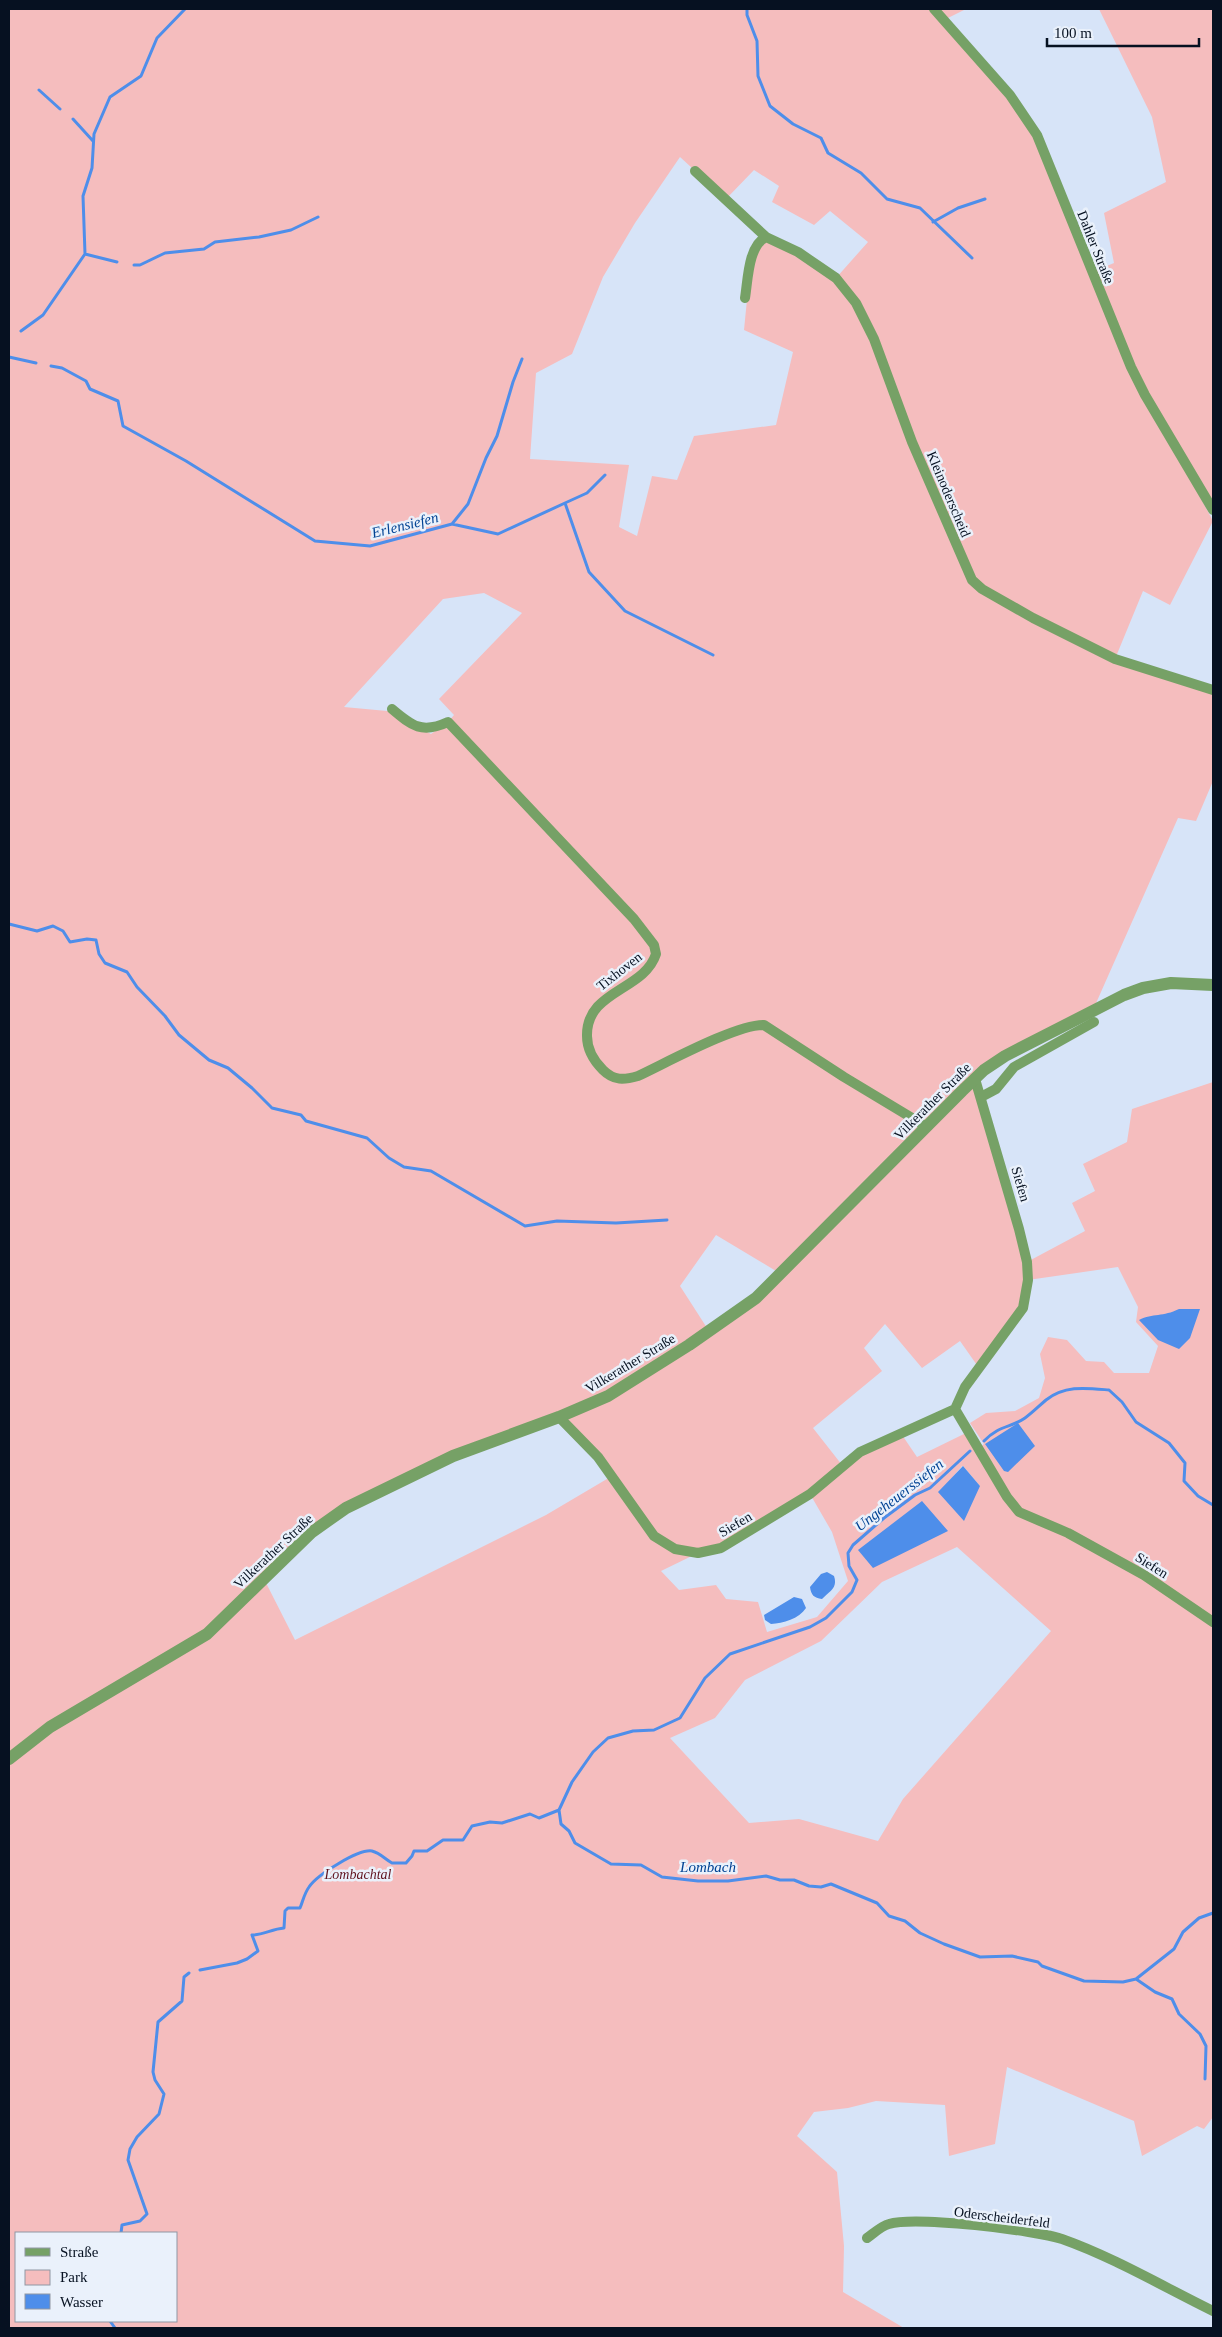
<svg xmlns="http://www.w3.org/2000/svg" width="1222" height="2337" font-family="'Times New Roman',serif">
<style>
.green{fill:#f5bdbe;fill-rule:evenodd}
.water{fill:#4e8eea}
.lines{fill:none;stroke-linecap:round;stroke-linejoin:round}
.stream{stroke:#4e8eea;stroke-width:3}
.minor{stroke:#76a166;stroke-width:10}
.tertiary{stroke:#76a166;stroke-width:12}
.labels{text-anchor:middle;stroke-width:5;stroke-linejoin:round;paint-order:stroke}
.street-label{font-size:14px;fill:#061121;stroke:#eaf1fb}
.park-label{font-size:14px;font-style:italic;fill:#61131f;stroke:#eaf1fb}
.water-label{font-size:15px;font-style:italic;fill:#004293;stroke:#eaf1fb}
</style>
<rect width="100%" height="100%" fill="#d7e4f8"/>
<!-- green -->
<path class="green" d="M9,9H966L944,20L1025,115L1092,272L1114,263L1104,213L1166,182L1152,117L1099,9H1213V509L1140,385L1213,521L1170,605L1143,591L1115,659L1213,690V781L1196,821L1178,818L1093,1010L975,1079L1027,1262L1085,1231L1072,1203L1095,1191L1083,1164L1127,1142L1132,1109L1213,1082V2117L1204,2129L1197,2126L1142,2156L1134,2121L1007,2067L995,2144L949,2156L945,2105L876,2101L848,2108L814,2112L797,2136L837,2172L844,2246L843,2292L904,2328H9ZM680,157L726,199L754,170L779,186L772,202L814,225L830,211L868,242L836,278L766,237L751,259L744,330L793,352L776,425L694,436L677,480L652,476L637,536L619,527L629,465L530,459L536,373L572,354L603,277L635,223ZM484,593L522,613L439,699L454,715L448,722L431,734L387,711L344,707L443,599ZM716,1235L781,1274L709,1331L680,1286ZM1118,1267L1138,1307L1136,1322L1158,1346L1149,1373H1114L1104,1362L1086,1361L1067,1340L1048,1337L1040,1354L1045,1378L1039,1398L1015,1411L986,1413L970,1423L984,1444L979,1448L968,1432L917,1457L900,1432L842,1465L813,1428L882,1371L864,1348L885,1324L922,1368L960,1341L979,1368L1026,1298L1028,1280ZM559,1417L612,1476L546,1515L295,1640L264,1579L312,1532L377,1492ZM962,1466H963L980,1486L946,1485ZM810,1494L832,1532L848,1581L817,1617L767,1632L758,1602L726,1599L716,1585L679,1590L661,1571L698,1553L737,1539ZM957,1547L1051,1631L903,1799L878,1841L799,1819L749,1823L670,1738L715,1718L745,1680L821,1641L882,1582ZM16,2233H176V2321H16Z"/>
<!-- water -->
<path class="water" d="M1179,1309H1200L1190,1338L1179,1349L1158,1340L1139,1320C1153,1313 1163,1317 1179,1309Z
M1018,1423L1035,1446L1008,1472L1004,1471L985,1444Z
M963,1466L980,1486L964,1521L938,1492Z
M922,1501L948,1531L873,1568L858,1550Z
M827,1572L834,1576C838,1588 830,1591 822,1599C814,1598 811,1595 810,1587L821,1574Z
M794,1597L802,1599L806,1608C799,1619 783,1623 771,1624L765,1620L764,1615Z"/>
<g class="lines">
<!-- stream -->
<path class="stream" d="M747,9V15L757,41L758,76L770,106L793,124L821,138L828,153L861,173L887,199L920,208L972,258
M39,90L60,109
M73,119L93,141
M933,222L958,208L985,199
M85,254L117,262
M134,265H140L165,253L204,249L215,242L259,237L291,230L318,217
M21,331L43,315L85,254L83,196L92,168L94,134L110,97L141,76L157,38L185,9
M9,357L36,363
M51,366L62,368L86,381L90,389L118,401L123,426L186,461L315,541L370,546L452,524L498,534L565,503L589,572L625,611L713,655
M565,503L587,493L605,475
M452,524L468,504L486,458L497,436L513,382L522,359
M9,924L37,931L53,926L63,931L70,942L87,939L96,940L99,954L105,963L127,972L137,987L165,1016L179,1035L209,1060L228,1068L252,1088L272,1108L301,1115L306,1121L367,1138L389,1158L404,1167L431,1171L525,1226L557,1221L616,1223L667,1220
M984,1441C999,1425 1011,1428 1025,1418C1032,1413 1039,1406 1046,1400C1065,1385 1086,1388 1109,1390L1122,1402L1136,1422L1169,1443L1185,1463L1184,1481L1198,1496L1213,1505
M559,1810L572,1782L593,1752L608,1738L633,1731L654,1730L680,1718L705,1678L730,1654L810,1627L826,1618L852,1592L857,1580L849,1566L848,1553L853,1545L884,1518L915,1495L930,1488L970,1451
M200,1970L237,1963L247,1959L258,1951L252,1935C263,1935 272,1929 284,1928L285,1911L288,1908H300C303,1901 304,1894 309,1887C317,1875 358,1849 372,1851C380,1853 385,1859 392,1863H406L412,1856L414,1851H427L443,1840H463L472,1826L490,1822L502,1823L530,1814L539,1818L559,1810L561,1824L569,1831L575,1843L611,1864L641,1865L662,1877L698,1881H728L766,1876L780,1880H794L809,1886L821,1887L831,1884L877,1903L889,1916L905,1921L920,1933L944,1944L980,1957L1012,1956L1038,1962L1042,1966L1084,1981L1123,1982L1136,1979L1174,1949L1183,1932L1199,1918L1213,1913
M1136,1979L1155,1992L1172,1999L1179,2014L1200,2034L1206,2046L1205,2079
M121,2233L122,2225L140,2221L147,2214L128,2160L130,2149L137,2137L159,2114L164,2094L155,2080L153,2072L158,2022L182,2001L184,1977L189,1973
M110,2321L115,2328"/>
<!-- minor -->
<path class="minor" d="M934,9L1010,95L1037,135L1131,367L1145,395L1213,510
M695,171L766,237L798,252L836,278L856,303L874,339L912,442L972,580L982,589L1033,618L1115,659L1213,690
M745,298C748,280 748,246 766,237
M392,709C412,726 422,734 448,722L634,919L654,945L656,954C644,991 586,990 587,1036C587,1049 593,1060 603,1070C614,1081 624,1080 638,1076C666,1063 737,1024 764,1025L844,1077L927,1127
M981,1097L996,1089L1014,1067L1094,1022
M955,1409L1007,1497L1019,1512L1068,1533L1144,1575L1213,1622
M559,1417L598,1457L654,1536L675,1549L698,1553L721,1548L810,1494L860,1452L955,1409L965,1387L1023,1308L1028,1280L1027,1262L1019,1229L975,1079
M867,2238C873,2234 881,2226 889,2224C915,2216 1035,2230 1062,2239C1113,2257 1164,2287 1213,2311"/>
<!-- tertiary -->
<path class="tertiary" d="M9,1759L50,1727L207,1634L312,1532L346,1508L453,1456L559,1417L608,1396L689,1345L756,1298L962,1091L984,1070L1005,1056L1124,995L1143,988L1171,983L1213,985"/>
</g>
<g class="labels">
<!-- street labels -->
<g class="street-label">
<text transform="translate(1096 247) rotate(68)" y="5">Dahler Straße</text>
<text transform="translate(949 494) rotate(67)" y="5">Kleinoderscheid</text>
<text transform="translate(619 971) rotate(-38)" y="5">Tixhoven</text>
<text transform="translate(932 1101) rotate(-45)" y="5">Vilkerather Straße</text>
<text transform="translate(1021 1184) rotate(74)" y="5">Siefen</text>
<text transform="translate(630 1363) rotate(-31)" y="5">Vilkerather Straße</text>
<text transform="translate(735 1524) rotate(-31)" y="5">Siefen</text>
<text transform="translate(273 1551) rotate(-43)" y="5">Vilkerather Straße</text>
<text transform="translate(1152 1565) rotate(32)" y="5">Siefen</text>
<text transform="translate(1002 2217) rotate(7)" y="5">Oderscheiderfeld</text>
</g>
<!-- park labels -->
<g class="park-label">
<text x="358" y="1879">Lombachtal</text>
</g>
<!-- water labels -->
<g class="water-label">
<text transform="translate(405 525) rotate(-14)" y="5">Erlensiefen</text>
<text transform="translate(899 1495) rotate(-38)" y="5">Ungeheuerssiefen</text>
<text x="708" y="1872">Lombach</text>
</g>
</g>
<!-- border -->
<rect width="1222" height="2337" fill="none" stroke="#061121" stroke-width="20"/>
<!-- legend -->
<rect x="15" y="2232" width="162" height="90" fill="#eaf1fb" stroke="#8f97a4"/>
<rect x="25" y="2248" width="25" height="8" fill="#76a166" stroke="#8f97a4"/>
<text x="60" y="2257" font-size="15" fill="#061121">Straße</text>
<rect x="25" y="2270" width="25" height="15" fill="#f5bdbe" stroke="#8f97a4"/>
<text x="60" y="2282" font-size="15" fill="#061121">Park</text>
<rect x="25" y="2294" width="25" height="15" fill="#4e8eea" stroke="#8f97a4"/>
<text x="60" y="2307" font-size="15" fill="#061121">Wasser</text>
<!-- scale -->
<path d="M1047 38v8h152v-8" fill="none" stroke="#061121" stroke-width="2.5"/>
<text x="1054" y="38" font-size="15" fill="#061121" stroke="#eaf1fb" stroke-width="4" paint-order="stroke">100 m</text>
</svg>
